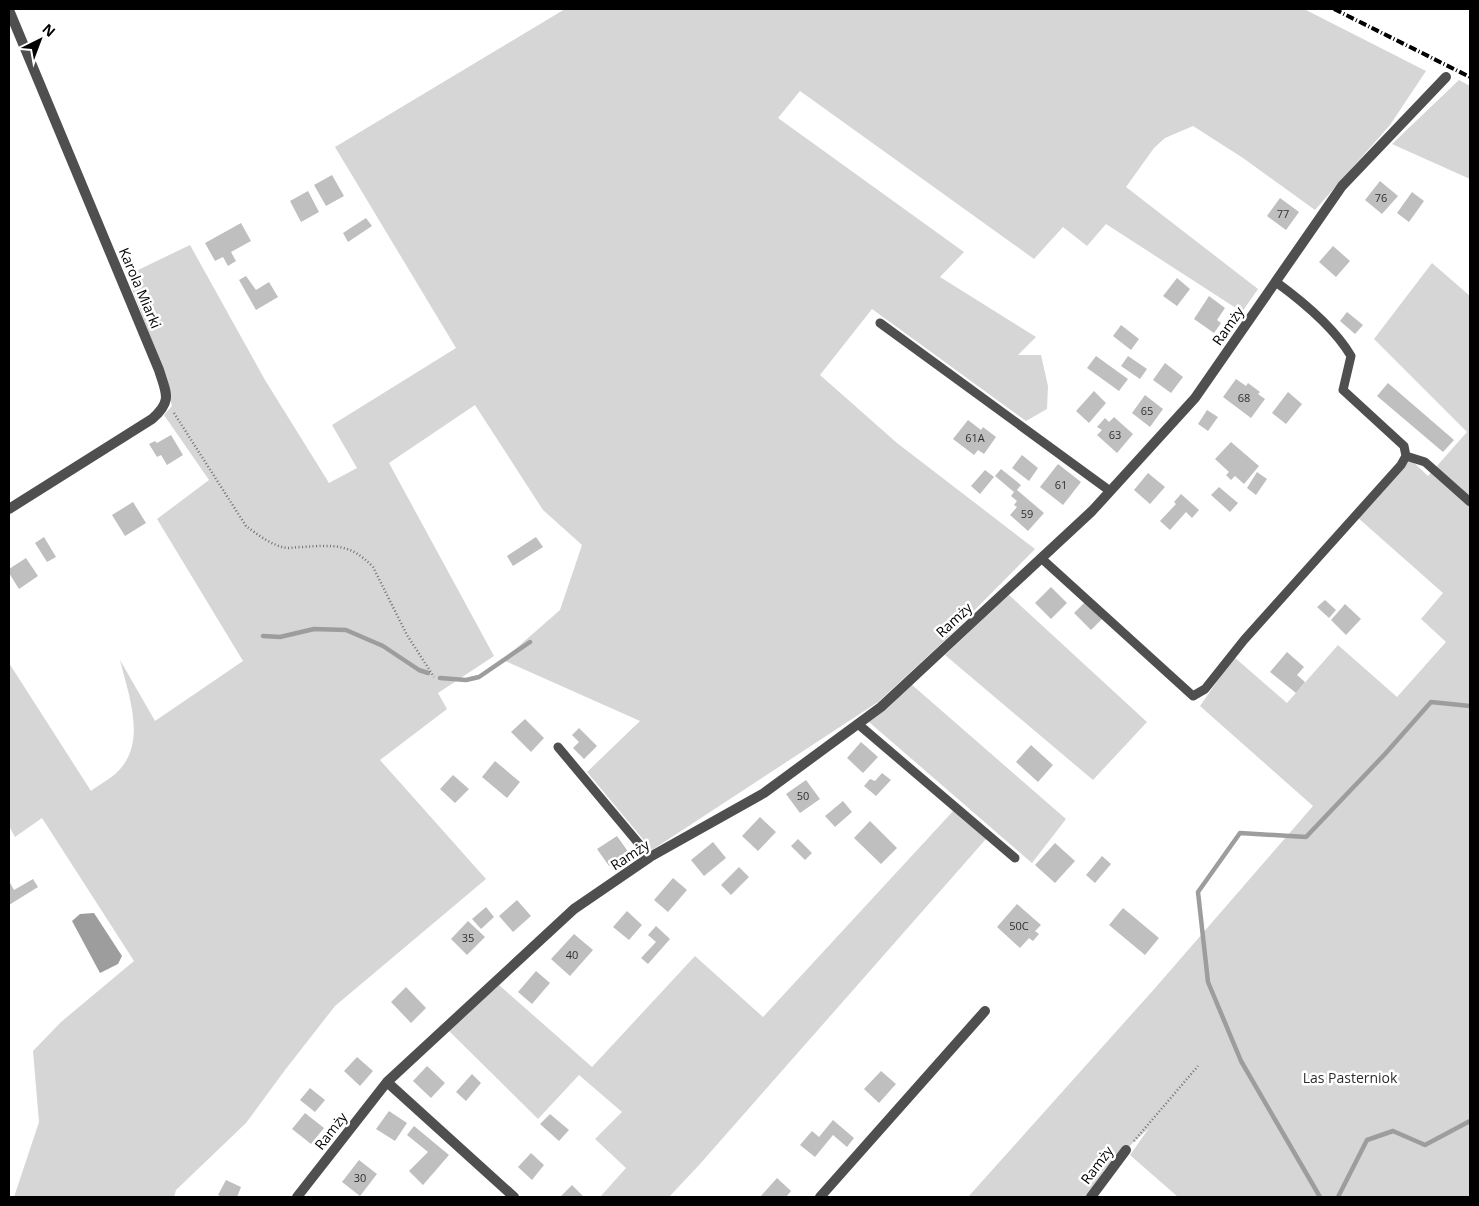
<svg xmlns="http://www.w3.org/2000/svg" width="1479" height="1206" font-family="'Open Sans',sans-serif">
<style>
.green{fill:#d6d6d6}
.water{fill:#9d9d9d}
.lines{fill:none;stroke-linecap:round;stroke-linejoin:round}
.stream{stroke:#9d9d9d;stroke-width:4.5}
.building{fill:#bfbfbf}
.path{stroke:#717171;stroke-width:2.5;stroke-dasharray:1 2.5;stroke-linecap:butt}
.service{stroke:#4f4f4f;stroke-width:9}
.minor{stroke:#4f4f4f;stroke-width:10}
.rail{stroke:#000;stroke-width:4;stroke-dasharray:8 2.5 1 2.5;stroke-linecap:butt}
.labels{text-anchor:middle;stroke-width:5;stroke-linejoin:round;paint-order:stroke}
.number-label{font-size:11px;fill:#303030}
.street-label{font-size:14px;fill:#000;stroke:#fff}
.park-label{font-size:14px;fill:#2d2d2d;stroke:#fff}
</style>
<rect width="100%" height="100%" fill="#fff"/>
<!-- green -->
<path class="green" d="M565,9H1304L1426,71L1390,125L1315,210L1243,158L1193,126L1165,138L1154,148L1126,187L1258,289L1242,312L1106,224L1087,246L1063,227L1034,259L800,91L778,118L964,252L940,277L1036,337L1018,355H1041L1048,386L1047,409L1026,421L872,309L820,375L897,443L1035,549L943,642L878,702L652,850L587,772L640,721L503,660L560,610L582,545L543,510L475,405L389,463L494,656L438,693L447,709L380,760L486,879L335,1006L285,1070L246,1123L176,1190L174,1197H14L39,1122L33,1051L61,1022L134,961L42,818L15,837L9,826V663L91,791C100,784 114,777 121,768C146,739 128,693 120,660L155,721L243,661L157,519L209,480L164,415L172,406L162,368L131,286L136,271L190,245L265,380L329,483L357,468L332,425L456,348L335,147Z
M1459,80L1470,86V179L1392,144Z
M1432,263L1470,296V1197H1178L1130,1155L1149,1128L1105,1169L1087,1197H968L1156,987L1313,806L1200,706L1234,657L1287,703L1338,645L1397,697L1446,642L1421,619L1443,593L1357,517L1410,459L1428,476L1467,432L1374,339Z
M1009,595L1147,722L1093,780L945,655Z
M911,684L1066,819L1032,863L869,722L888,708Z
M955,809L986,839L700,1164L669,1197H600L626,1168L595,1139L622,1112L579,1075L538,1119L449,1031L499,985L592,1067L695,956L763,1017Z"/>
<!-- water -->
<path class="water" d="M94,913L122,956L118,964L100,973L72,921L80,914Z"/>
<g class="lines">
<!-- stream -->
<path class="stream" d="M263,636L280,637L314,629L346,630L383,646L419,670L428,673
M440,678L466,680L479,677L530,642
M1320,1197L1241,1061L1208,982L1198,892L1240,833L1306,837L1385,754L1431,702L1470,706
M1338,1197L1367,1140L1393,1131L1425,1145L1470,1121"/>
</g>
<!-- building -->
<path class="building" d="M332,175L344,196L326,206L314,185Z
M1380,181L1398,196L1382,214L1365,200Z
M308,191L319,212L301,222L290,201Z
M1412,192L1424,201L1409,222L1397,213Z
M1280,198L1299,212L1286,230L1267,216Z
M366,218L372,226L348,242L343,233Z
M241,223L251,241L231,252L236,261L228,266L223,257L215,261L205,243Z
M1333,246L1350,261L1336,277L1319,262Z
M246,276L256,290L269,282L278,297L256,310L239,280Z
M1177,278L1190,289L1177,306L1163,296Z
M1209,296L1225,308L1217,320L1221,323L1214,333L1194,319Z
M1347,312L1363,325L1355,334L1340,321Z
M1121,325L1139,339L1131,350L1113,336Z
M1096,356L1128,379L1119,391L1087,368Z
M1128,356L1147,369L1140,379L1121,366Z
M1165,363L1183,377L1171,393L1153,380Z
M1236,379L1246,386L1248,383L1260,392L1258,394L1265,399L1251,418L1223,397Z
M1388,383L1454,440L1443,452L1377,396Z
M1094,391L1106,403L1089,423L1076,411Z
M1288,392L1302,404L1286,424L1272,413Z
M1145,395L1163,409L1150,427L1132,413Z
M1207,410L1218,417L1208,431L1198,424Z
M1114,417L1133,434L1117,453L1097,435L1102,430L1097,427L1105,418L1109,422Z
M968,420L981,430L983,427L996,437L984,454L978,450L974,455L953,439Z
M171,435L183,455L167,465L161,455L157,457L149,444L155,441L157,443Z
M1231,442L1259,466L1244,484L1235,476L1231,480L1226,475L1229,472L1215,459Z
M1022,455L1038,468L1029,481L1012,468Z
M1058,464L1081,482L1063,505L1040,487Z
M1001,469L1021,485L1017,490L1044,513L1028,531L1010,515L1017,507L1014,505L1017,501L1011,496L1014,492L995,476Z
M985,470L994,477L980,494L971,486Z
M1257,472L1267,479L1256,495L1247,488Z
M1148,473L1165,487L1150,504L1134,490Z
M1219,487L1238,503L1230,512L1211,495Z
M1181,494L1199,510L1192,518L1186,512L1170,530L1160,521L1176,504L1174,502Z
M133,502L146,523L125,536L112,515Z
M44,537L56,557L47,562L35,543Z
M536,537L543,547L513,566L507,556Z
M26,558L38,576L19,589L9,573V569Z
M1051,587L1067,603L1051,619L1035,603Z
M1325,600L1336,610L1329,618L1317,607Z
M1085,602L1102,619L1091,630L1074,613Z
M1345,604L1361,619L1346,635L1331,620Z
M1287,652L1304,667L1297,675L1305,682L1296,693L1270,672Z
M525,719L544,738L531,752L511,732Z
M579,728L597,746L584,759L573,748L579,742L572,735Z
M861,742L878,757L863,773L847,758Z
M1031,745L1053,765L1038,782L1016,762Z
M495,761L520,782L507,798L482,777Z
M882,773L891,780L876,796L864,786L870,779L875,781Z
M453,775L469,789L455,803L440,789Z
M806,780L820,799L800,813L786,794Z
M843,801L852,812L835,827L825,816Z
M760,817L776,832L758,851L742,836Z
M870,821L897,848L881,864L854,838Z
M617,836L629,853L609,866L597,849Z
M798,839L812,853L805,860L791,846Z
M713,842L726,858L704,876L691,860Z
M1055,843L1075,861L1055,883L1035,865Z
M1102,856L1111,864L1095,883L1086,875Z
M739,867L749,877L731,895L721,885Z
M673,878L687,890L668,912L654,900Z
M33,879L38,887L9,905V881L14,890Z
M517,900L531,916L513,932L499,916Z
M1017,904L1041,925L1035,931L1039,934L1033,941L1029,938L1020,948L997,927Z
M486,907L494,917L481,929L472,919Z
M1123,908L1159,938L1145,955L1109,925Z
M627,911L642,925L629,940L613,927Z
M468,921L485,937L467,955L451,939Z
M656,926L670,939L648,964L641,958L656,942L648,935Z
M574,934L593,950L570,976L551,959Z
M536,971L550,983L532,1004L518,992Z
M406,987L426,1008L411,1023L391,1002Z
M357,1057L373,1071L360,1086L344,1071Z
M427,1066L445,1083L431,1098L413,1081Z
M881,1071L896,1084L879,1103L864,1089Z
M472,1074L481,1083L466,1101L456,1092Z
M310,1088L325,1100L315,1112L300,1100Z
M389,1111L407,1123L395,1141L376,1129Z
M305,1113L324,1128L311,1144L292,1129Z
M550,1114L569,1130L559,1141L540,1124Z
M833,1120L854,1138L847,1147L833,1135L815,1157L800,1145L812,1131L819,1137Z
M414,1126L449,1155L423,1185L409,1171L428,1152L407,1135Z
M531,1153L544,1165L532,1180L518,1167Z
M359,1160L377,1174L360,1196L342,1182Z
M777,1178L791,1191L786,1197H760Z
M226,1180L241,1187L237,1197H223L218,1195Z
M572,1185L584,1197H560Z"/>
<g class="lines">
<!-- path -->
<path class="path" d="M174,413L246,526C257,534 272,546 287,548C292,548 297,547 302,547C334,545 350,543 373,567L407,635L434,677
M1134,1141L1198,1066"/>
<!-- service -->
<path class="service" d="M880,323L1110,491
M1406,456L1425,462L1470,502
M1041,558L1193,696L1205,689L1244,640L1401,465L1406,456L1404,446L1343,390L1351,356C1334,327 1302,301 1276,282
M858,724L1015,858
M558,747L650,857"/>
<!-- minor -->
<path class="minor" d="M9,10L159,370C166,393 173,401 152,419L9,509
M387,1082L514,1197
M297,1197L387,1082L574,909L650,857L764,793L881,707L1092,511L1195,398L1342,186L1446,77
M820,1197L985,1011
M1091,1197L1126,1150"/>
<!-- rail -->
<path class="rail" d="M1334,9L1470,77"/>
</g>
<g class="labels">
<!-- number labels -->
<g class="number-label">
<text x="1381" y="202">76</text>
<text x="1283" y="218">77</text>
<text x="1244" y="402">68</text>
<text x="1147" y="415">65</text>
<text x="1115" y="439">63</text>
<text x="975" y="442">61A</text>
<text x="1061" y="489">61</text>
<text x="1027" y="518">59</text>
<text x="803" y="800">50</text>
<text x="1019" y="930">50C</text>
<text x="468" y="942">35</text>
<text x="572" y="959">40</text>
<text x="360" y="1182">30</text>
</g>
<!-- street labels -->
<g class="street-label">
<text transform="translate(140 288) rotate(67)" y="5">Karola Miarki</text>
<text transform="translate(1228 326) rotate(-55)" y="5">Ramży</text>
<text transform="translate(954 620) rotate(-43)" y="5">Ramży</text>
<text transform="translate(630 855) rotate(-33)" y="5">Ramży</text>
<text transform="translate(331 1131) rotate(-52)" y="5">Ramży</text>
<text transform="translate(1097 1165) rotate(-53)" y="5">Ramży</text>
</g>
<!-- park labels -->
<g class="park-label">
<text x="1350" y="1083">Las Pasterniok</text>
</g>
</g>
<!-- border -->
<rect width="1479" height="1206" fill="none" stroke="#000000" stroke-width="20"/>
<!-- north arrow -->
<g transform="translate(40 40) rotate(42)" stroke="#ffffff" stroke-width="4" paint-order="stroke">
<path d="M0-4L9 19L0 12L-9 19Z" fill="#000000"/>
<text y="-8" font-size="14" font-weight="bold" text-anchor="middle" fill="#000000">N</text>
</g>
</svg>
